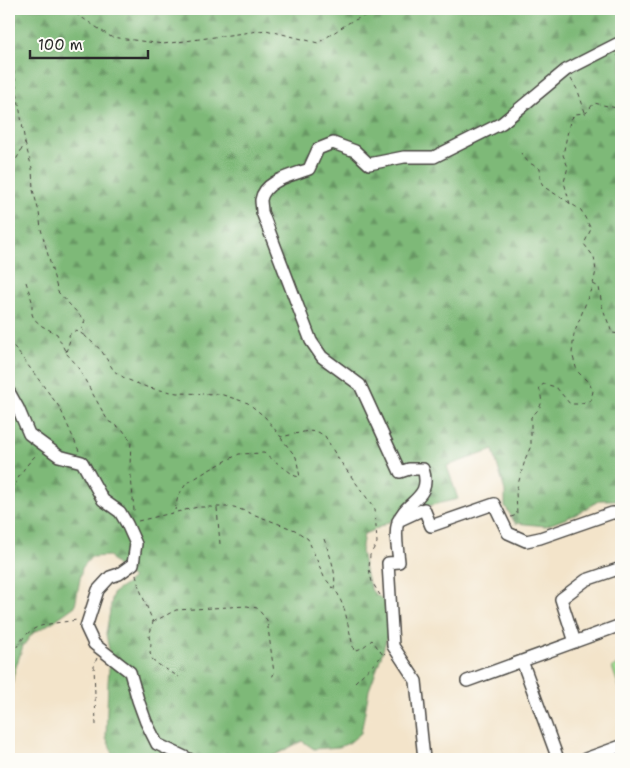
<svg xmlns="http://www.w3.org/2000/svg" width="630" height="768" font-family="'Shantell Sans',sans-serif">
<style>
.forest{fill:url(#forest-firs);stroke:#547252}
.garden{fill:#9dd98d;stroke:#64825c}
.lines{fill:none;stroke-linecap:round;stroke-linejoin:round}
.minor-casing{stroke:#494743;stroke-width:14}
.path{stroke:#494743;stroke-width:1;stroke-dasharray:4 4;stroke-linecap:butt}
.minor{stroke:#fff;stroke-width:11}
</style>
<defs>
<pattern id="forest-firs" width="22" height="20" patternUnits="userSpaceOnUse" patternTransform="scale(1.25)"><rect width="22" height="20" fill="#7eb978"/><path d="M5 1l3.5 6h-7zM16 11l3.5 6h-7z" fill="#679763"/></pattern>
</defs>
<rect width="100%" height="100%" fill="#fdfcf7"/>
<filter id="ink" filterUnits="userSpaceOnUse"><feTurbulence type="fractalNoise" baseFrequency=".02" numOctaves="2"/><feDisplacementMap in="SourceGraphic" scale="10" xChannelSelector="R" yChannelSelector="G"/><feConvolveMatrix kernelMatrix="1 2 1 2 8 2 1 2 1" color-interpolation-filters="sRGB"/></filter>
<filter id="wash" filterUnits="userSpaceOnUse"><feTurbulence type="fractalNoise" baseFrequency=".0096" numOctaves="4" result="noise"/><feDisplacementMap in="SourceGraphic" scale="20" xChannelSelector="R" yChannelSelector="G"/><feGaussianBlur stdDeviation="1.12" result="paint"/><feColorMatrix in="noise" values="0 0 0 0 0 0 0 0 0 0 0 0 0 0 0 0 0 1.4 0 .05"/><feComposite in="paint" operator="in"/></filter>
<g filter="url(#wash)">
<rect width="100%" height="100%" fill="#f3e4ca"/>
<!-- forest -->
<path class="forest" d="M9,9H621V501L618,500H600L575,515L546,526L515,523L505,506V491L493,450L447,466L458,499L411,510L376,529L364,534L361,551L366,575L372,591L391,606V625L378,666L369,690L361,733L349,743L339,747L314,749L302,741L267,759H196L178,756L173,759H115L106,737L108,683L110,655L106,634L113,593L125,585L133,578L118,567L109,556L91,557L82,568L75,606L54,621L32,634L23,646L14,673L9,704Z"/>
<!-- garden -->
<path class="garden" d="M621,663V693L612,667Z"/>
</g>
<g filter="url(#ink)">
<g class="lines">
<defs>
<path id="minor" d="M9,392L18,408L29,434L59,456L82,462L103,500L120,512L127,524L136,544L133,564L119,574L110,577L98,590L86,627L94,644L130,672L138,700L146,722L157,744L189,759
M398,521L424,509L431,526L494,504L508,533L526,541L540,538L612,513H621
M575,642L561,599L586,580L621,568
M522,661L558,759
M467,681L621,625
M424,759L416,681L393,646L388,563L399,562C398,549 394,534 398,522C405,500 433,499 423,469H409L400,472L360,385L322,357L311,341L262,212C262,208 261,204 261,200C264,180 294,175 309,169L318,149L333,143L355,151L369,164L404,157H434L502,123L566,70L617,44L621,46
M585,759L621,746"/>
</defs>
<!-- minor casing -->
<use href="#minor" class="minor-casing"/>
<!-- path -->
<path class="path" d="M69,9L111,37L163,44L266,30L318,43L350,22L381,9
M9,49L13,34L15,9
M617,55L621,59
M9,63L14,72L25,143L9,173
M571,79L578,91L585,112
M25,143L32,168L33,190L39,212L41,229L58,292L85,321L82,328L85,336L101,350L114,371L126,379L149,388L177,393L220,394L248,403L265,417L281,437L308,431L318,432L325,436L337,457L375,509L377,543L370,555L369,569L372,582L380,595
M570,204L564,182L568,167L563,155L570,121L575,114L586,113L594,103L621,109
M26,282L32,301V314L34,319L42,326L57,334L66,353L76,364L108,421L122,429L131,441L130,465L134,510L132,514
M593,284L599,287L602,306L612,333L621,334
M9,340L60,408L79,451
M66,352L70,340L69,335L76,330L85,336
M217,508L220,544
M175,510L178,496L186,484L207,471L239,454L264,453L295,476L300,477L296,457L281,438
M511,517L517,515L516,491L526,457L531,446V417C543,406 543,403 539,387L544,384L556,387L570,404H579L591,400L593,391L589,383L577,371L572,353L574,334L593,284L596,271L594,257L584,244L591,229L581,210L544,187L540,180V169L528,162L521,153
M138,521L198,507H234L295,530L308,539L324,577L338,594L345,611L354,651L362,648L372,640L383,655
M11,533C10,496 10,481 38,453
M324,539C330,556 337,571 334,589
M136,575L139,587L153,622L149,637L151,644L150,653L152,659L159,665L179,677
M153,622L176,610L247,606L257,608L267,620L274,673L271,680
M9,661C29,622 37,626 77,620
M355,682L385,653
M96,725L94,665L97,658"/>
<!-- minor -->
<use href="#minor" class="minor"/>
</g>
</g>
<!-- margin -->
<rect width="630" height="768" fill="none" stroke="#fdfcf7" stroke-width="30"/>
<!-- scale -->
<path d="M30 50v8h118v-8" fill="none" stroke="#2b2b2b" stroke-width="2.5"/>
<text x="38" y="50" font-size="15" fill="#2b2b2b" stroke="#fdfcf7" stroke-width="4" paint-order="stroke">100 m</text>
</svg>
